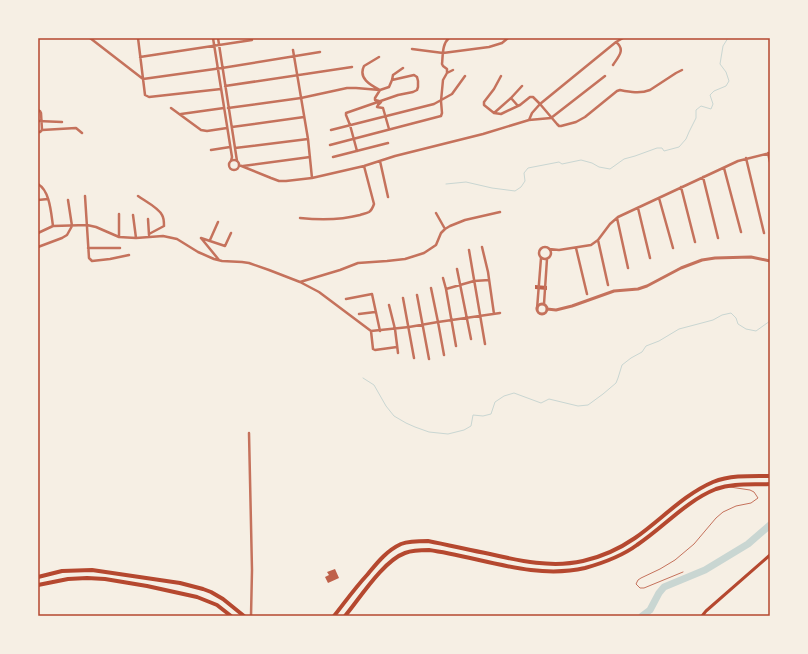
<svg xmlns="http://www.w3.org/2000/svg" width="808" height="654" font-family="'Golos Text',sans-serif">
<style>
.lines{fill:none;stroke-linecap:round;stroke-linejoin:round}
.stream{stroke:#c9d6d2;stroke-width:1}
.river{stroke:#c9d6d2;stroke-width:7}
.building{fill:#bf614a}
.service{stroke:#c5725c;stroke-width:1}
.minor{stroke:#c5725c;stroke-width:2.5}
.tertiary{stroke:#c5725c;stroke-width:3}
.secondary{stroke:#b5482f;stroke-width:3}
.trunk{stroke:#b5482f;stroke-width:4}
.neatline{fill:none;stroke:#b5482f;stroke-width:1.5}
</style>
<rect width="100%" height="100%" fill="#f6efe4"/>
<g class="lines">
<!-- stream -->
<path class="stream" d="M446,184L466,182L492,188L515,191L521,187L525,181L524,173L528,168L559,162L562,164L581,160L592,163L599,167L610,169L624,159L635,156L657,148H662L664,151L679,147L686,139L689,132L696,118V110L701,106L711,109L713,104L710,95L714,91L726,86L729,81L726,72L720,64L723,46L728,38
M363,378L374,385L386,406L394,416L406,423L415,427L429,432L448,434L464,430L471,426L473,415L483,416L491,414L495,402L504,396L514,393L541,403L549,399L578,406L588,405L603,394L616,383L618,378L622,365L631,358L642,352L646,346L659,341L679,329L698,324L713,320L722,315L731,313L736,318L738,324L746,329L756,331L770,321V320"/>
<!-- river -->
<path class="river" d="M642,616L650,610L659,593L664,587L705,570L748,544L770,525"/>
</g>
<!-- building -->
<path class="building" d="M535,285L547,286V290L535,289Z
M335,569L339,578L328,583L325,577L329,575L327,572Z"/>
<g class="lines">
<!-- service -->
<path class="service" d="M683,572L644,588H640L636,584L638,580L641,578L660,569L675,560L694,544L716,518L723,512L736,506L751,503L758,498L754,492L750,490L730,487"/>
<!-- minor -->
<path class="minor" d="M90,38L143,79L222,68L320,52
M138,38L145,95L149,97L221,89
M213,38L232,157L231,161
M218,38L237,161
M412,49L443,53L489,47L502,43L508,38
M293,50L308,139L312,178
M140,57L252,40
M379,57L364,66C358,78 370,85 380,90L375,98V100L379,101
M613,65C618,57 626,50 616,42
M447,73V69L443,66L442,64C443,55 442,44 449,38
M501,76L494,89L484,102V105L494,113L501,114L520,105L530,97H533L540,104L557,124L559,126H561L576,122L585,117L617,91L620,90C630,92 640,94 650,90L676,73L682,70
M225,86L352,67
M511,98L518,106
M381,102L378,105L377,107L383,108L389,129
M171,108L201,130L207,131L227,128
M228,108L301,98L347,88H356L380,90L389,87L392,80L393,75L403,68
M38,110L40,111L41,113L42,130
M494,113L511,98L522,86
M181,114L224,108
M529,120L532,113L540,104L616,42L623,38
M38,121L62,122
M232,127L304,117
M331,130L434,104L452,94L465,76
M38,132H40L42,130L76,128L82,133
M330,145L441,116L442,113L441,101L443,80L447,73L453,70
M235,148L308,139
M211,150L230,147
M357,151L350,125L346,115V113L398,95L413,92L417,90L418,87V81L417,77L414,75L392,80
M768,153L770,162
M333,157L388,143
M746,158L764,233
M229 165a5 5 0 1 1 10 0a5 5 0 1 1-10 0Z
M380,161L388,197
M239,165L271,178L279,181H286L312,178L364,166L395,156L483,134L529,120L551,118L605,76
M243,166L310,157
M724,168L741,232
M703,177L718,238
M38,184C50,191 51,213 53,226
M681,187L695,242
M85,196L89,258L92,261L110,259L129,255
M138,196C145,201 159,208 162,215C164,218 164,222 164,226L149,234
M659,198L673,248
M38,200L48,199
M68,200L72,226
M638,208L650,258
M436,213L445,229
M119,214V237
M133,215L136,238
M300,218C320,220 341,220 360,215C363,214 367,213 369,212C372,210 373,207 374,204L364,166
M617,218L628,268
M148,219L149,235
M38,233L53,226L87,225L96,227L119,237L136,238L163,236L177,239L198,252L214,259L222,261L242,262L249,263L269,270L300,282L319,292L371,331L409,327L438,322L500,313
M201,238L225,246L231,233
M201,238L219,260
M210,240L218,222
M598,240L608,285
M539 253a6 6 0 1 1 12 0a6 6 0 1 1-12 0Z
M38,247L62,238L67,235L72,226
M482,247L488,272L494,314
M88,248H120
M576,248L587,294
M549,249L559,250L591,245L598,240L610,224L618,217L738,161L770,153
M469,250L485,344
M457,269L471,339
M443,278L446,289L456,346
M300,282L340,270L358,263L387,261L405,259L424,253L436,245L441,233L445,229L450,226L465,220L500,212
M431,288L438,322L444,355
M446,289L474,281L489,280
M417,295L429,359
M403,298L414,358
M346,299L372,294L380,331
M544,304L547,259
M389,305L395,329L398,353
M537,309L541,258
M359,314L375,312
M371,331L373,349L375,350L397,347
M249,433L252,570L251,616"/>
<!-- tertiary -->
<path class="tertiary" d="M537 309a5 5 0 1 1 10 0a5 5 0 1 1-10 0Z
M547,309L556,310L572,306L614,291L638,289L647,286L681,268L702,260L715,258L751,257L770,261"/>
<!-- secondary -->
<path class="secondary" d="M702,616L706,611L770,555"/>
<!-- trunk -->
<path class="trunk" d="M38,577L62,571L92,570L180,583L203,589L211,592L223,599L244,616
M38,585L68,579L87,578L105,579L147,586L197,597L217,605L231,616
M334,616C345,602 355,588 367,575C377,563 386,551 401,544C409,541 419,541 428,541C449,545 469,550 490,554C520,561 552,568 583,561C601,557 619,549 635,538C661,520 683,495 713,482C731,475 751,476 770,476
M345,616C360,598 383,561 405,553C413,550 421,550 429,550C480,557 533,580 585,568C603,563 622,556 637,545C664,527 686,501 716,489C733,483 752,485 770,484"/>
</g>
<!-- border -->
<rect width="808" height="654" fill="none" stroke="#f6efe4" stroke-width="78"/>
<rect x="39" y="39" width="730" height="576" class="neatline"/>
</svg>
